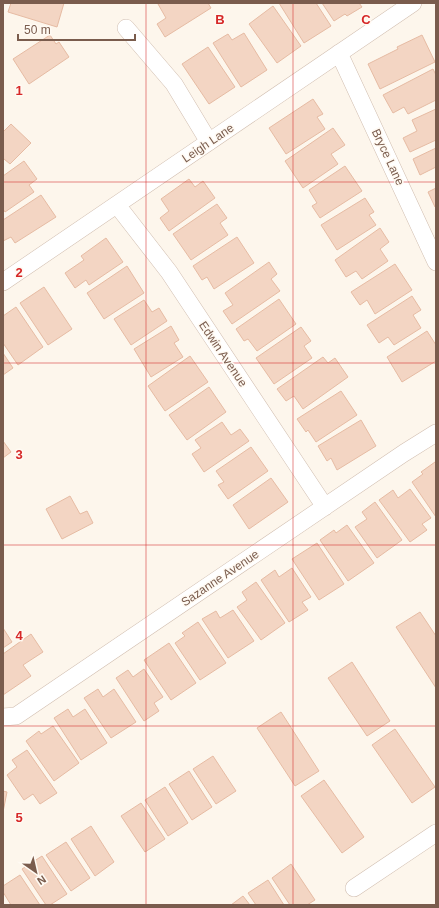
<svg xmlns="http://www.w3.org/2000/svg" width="439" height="908" font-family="Helvetica,sans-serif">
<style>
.building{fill:#f3d5c3;stroke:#e6bba3}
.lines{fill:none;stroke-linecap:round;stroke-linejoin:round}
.minor-casing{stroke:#d1beb0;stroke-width:18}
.minor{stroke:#fff;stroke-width:17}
.grid{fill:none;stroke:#d62828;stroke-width:1;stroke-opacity:0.55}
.labels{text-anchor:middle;stroke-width:3;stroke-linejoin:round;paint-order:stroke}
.street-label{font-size:12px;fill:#7a5c4d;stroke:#fffaf3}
.grid-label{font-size:13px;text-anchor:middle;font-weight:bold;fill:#d62828;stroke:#fffaf3;stroke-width:3;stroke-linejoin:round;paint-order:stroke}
</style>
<rect width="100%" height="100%" fill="#fdf6ec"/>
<!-- building -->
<path class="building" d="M11,3H64L57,27L8,12Z
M160,3H208L211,8L165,37L157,24L166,18L158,4Z
M279,3H316L331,26L304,43Z
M322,3H359L362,7L347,16L345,14L334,21Z
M273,6L301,46L277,63L249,24Z
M244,33L267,70L241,87L213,43L228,34L232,40Z
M50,35L56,44L59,42L69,57L29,84L13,59Z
M422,35L435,62L380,89L368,64L398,49L397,47Z
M208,47L235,87L209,104L182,64Z
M433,69L436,75V100L408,114L404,107L393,113L383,95Z
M313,99L323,114L317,117L325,129L286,154L269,128Z
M436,109V140L410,152L403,138L417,131L412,120Z
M11,124L31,143L10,164L4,159L3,160V132Z
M333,128L345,145L331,154L338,164L303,188L285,161Z
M436,148V167L420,175L413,159Z
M24,161L37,179L29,185L34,192L5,212L3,209V176Z
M345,166L362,191L320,218L312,206L317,203L309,190Z
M189,179L195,187L203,181L215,198L169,231L160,218L169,211L161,199Z
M436,188V206L435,207L428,192Z
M41,195L56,217L15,243L11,237L3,241V220Z
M365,198L374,212L369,215L376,225L337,250L321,225Z
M217,204L227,218L220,223L228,235L191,260L173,234Z
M380,228L389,242L380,249L388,261L362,279L356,271L346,277L335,260Z
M237,237L254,263L214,289L207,277L202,280L193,266Z
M106,238L123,262L89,285L86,280L75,288L65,273L84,260L81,256Z
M269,262L277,274L271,279L280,291L232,324L223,311L233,305L225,293Z
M395,264L412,290L375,314L367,300L360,305L351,292Z
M127,266L144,293L104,319L87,293Z
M44,287L72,329L48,345L20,303Z
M412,296L421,310L413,315L421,328L394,345L388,337L379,343L367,325Z
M279,299L296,324L257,351L248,339L244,341L236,329Z
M144,300L152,312L159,308L167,321L131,345L114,319Z
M16,307L43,347L18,365L3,343V316Z
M171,326L179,340L174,343L183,357L151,377L134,349Z
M301,327L311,341L304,346L312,358L274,384L256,358Z
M427,331L436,345V361L402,382L387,357Z
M3,353L13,368L3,375Z
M190,356L208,382L165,411L148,386Z
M323,357L328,363L335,358L348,377L303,409L294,396L286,401L277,389Z
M209,387L226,412L187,440L169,415Z
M341,391L357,415L316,442L308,430L306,432L297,419Z
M361,420L376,446L337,470L331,458L327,461L318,446Z
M222,422L231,435L240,429L249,441L204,472L192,454L201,448L195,440Z
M3,441L11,452L3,458Z
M251,447L268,471L228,499L218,485L224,482L216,471Z
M435,462L436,463V517L412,482L423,474L421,472Z
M271,478L288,502L249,529L233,505Z
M410,489L431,518L422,524L427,530L410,542L379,500L393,490L398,498Z
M70,496L80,514L87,511L93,523L62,539L46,509Z
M375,502L402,540L377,558L355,527L367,519L362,512Z
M347,525L374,563L348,581L320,540L334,530L336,533Z
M317,543L344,584L319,600L292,559Z
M292,568L311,597L302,602L308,610L289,622L261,580L275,570L279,577Z
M256,582L285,623L261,640L237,607L247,600L242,592Z
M233,610L254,641L228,658L202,619L216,611L220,618Z
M420,612L436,636V688L396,627Z
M198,622L226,663L200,680L175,643L185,636L182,633Z
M3,628L12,642L3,648Z
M31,634L43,652L23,665L31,676L3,695V654Z
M169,643L196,683L171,700L144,660Z
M352,662L390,721L367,736L328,678Z
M144,669L163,697L154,703L159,711L144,721L116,678L128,670L133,677Z
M98,689L103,697L114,689L136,722L111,738L84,698Z
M68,709L73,717L85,709L107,743L81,760L54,718Z
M281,712L319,771L295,786L257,728Z
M53,726L79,763L54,781L26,741L39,731L41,734Z
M395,729L435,787L412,803L372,745Z
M27,750L57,793L40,804L33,794L24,800L7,775L17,767L12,760Z
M213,756L236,791L216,804L193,769Z
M189,771L212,807L192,820L169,784Z
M324,780L364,837L342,853L301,796Z
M165,787L188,823L168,836L145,800Z
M3,791L7,792L3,812Z
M141,803L165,839L145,852L121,816Z
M91,826L114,862L95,876L71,839Z
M66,842L90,878L71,891L46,855Z
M42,856L67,894L50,905H46L22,869Z
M291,864L315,900L307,905H290L272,878Z
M20,875L40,905H11L3,892V886Z
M268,880L284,905H256L248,893Z
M243,896L250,905H231Z"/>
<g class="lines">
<defs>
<path id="minor" d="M126,28L174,84L209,142
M339,53L436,262
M117,205L169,272L325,507
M3,282L413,3
M3,717L16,716L404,453L436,433
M354,888L436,833"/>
</defs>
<!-- minor casing -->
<use href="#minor" class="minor-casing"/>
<!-- minor -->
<use href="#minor" class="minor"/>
</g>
<!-- grid -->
<path class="grid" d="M146,3V905M293,3V905M3,182H436M3,363H436M3,545H436M3,726H436"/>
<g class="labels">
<!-- street labels -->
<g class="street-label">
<text transform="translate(208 143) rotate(-34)" y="4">Leigh Lane</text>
<text transform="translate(388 157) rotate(65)" y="4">Bryce Lane</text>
<text transform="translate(223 354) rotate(56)" y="4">Edwin Avenue</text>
<text transform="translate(220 578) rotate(-34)" y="4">Sazanne Avenue</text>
</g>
</g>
<g class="grid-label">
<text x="220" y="24">B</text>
<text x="366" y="24">C</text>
<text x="19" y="95">1</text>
<text x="19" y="277">2</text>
<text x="19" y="459">3</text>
<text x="19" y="640">4</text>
<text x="19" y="822">5</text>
</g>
<!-- border -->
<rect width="439" height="908" fill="none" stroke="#7a5c4d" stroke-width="8"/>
<!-- north arrow -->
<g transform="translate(36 872) rotate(146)" stroke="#fffaf3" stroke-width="3" paint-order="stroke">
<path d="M0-3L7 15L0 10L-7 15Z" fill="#7a5c4d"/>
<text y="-6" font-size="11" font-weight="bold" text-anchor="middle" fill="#7a5c4d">N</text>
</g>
<!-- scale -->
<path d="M18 34v6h117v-6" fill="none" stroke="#7a5c4d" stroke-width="2"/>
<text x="24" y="34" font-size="12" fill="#7a5c4d" stroke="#fffaf3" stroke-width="3" paint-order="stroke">50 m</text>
</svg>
